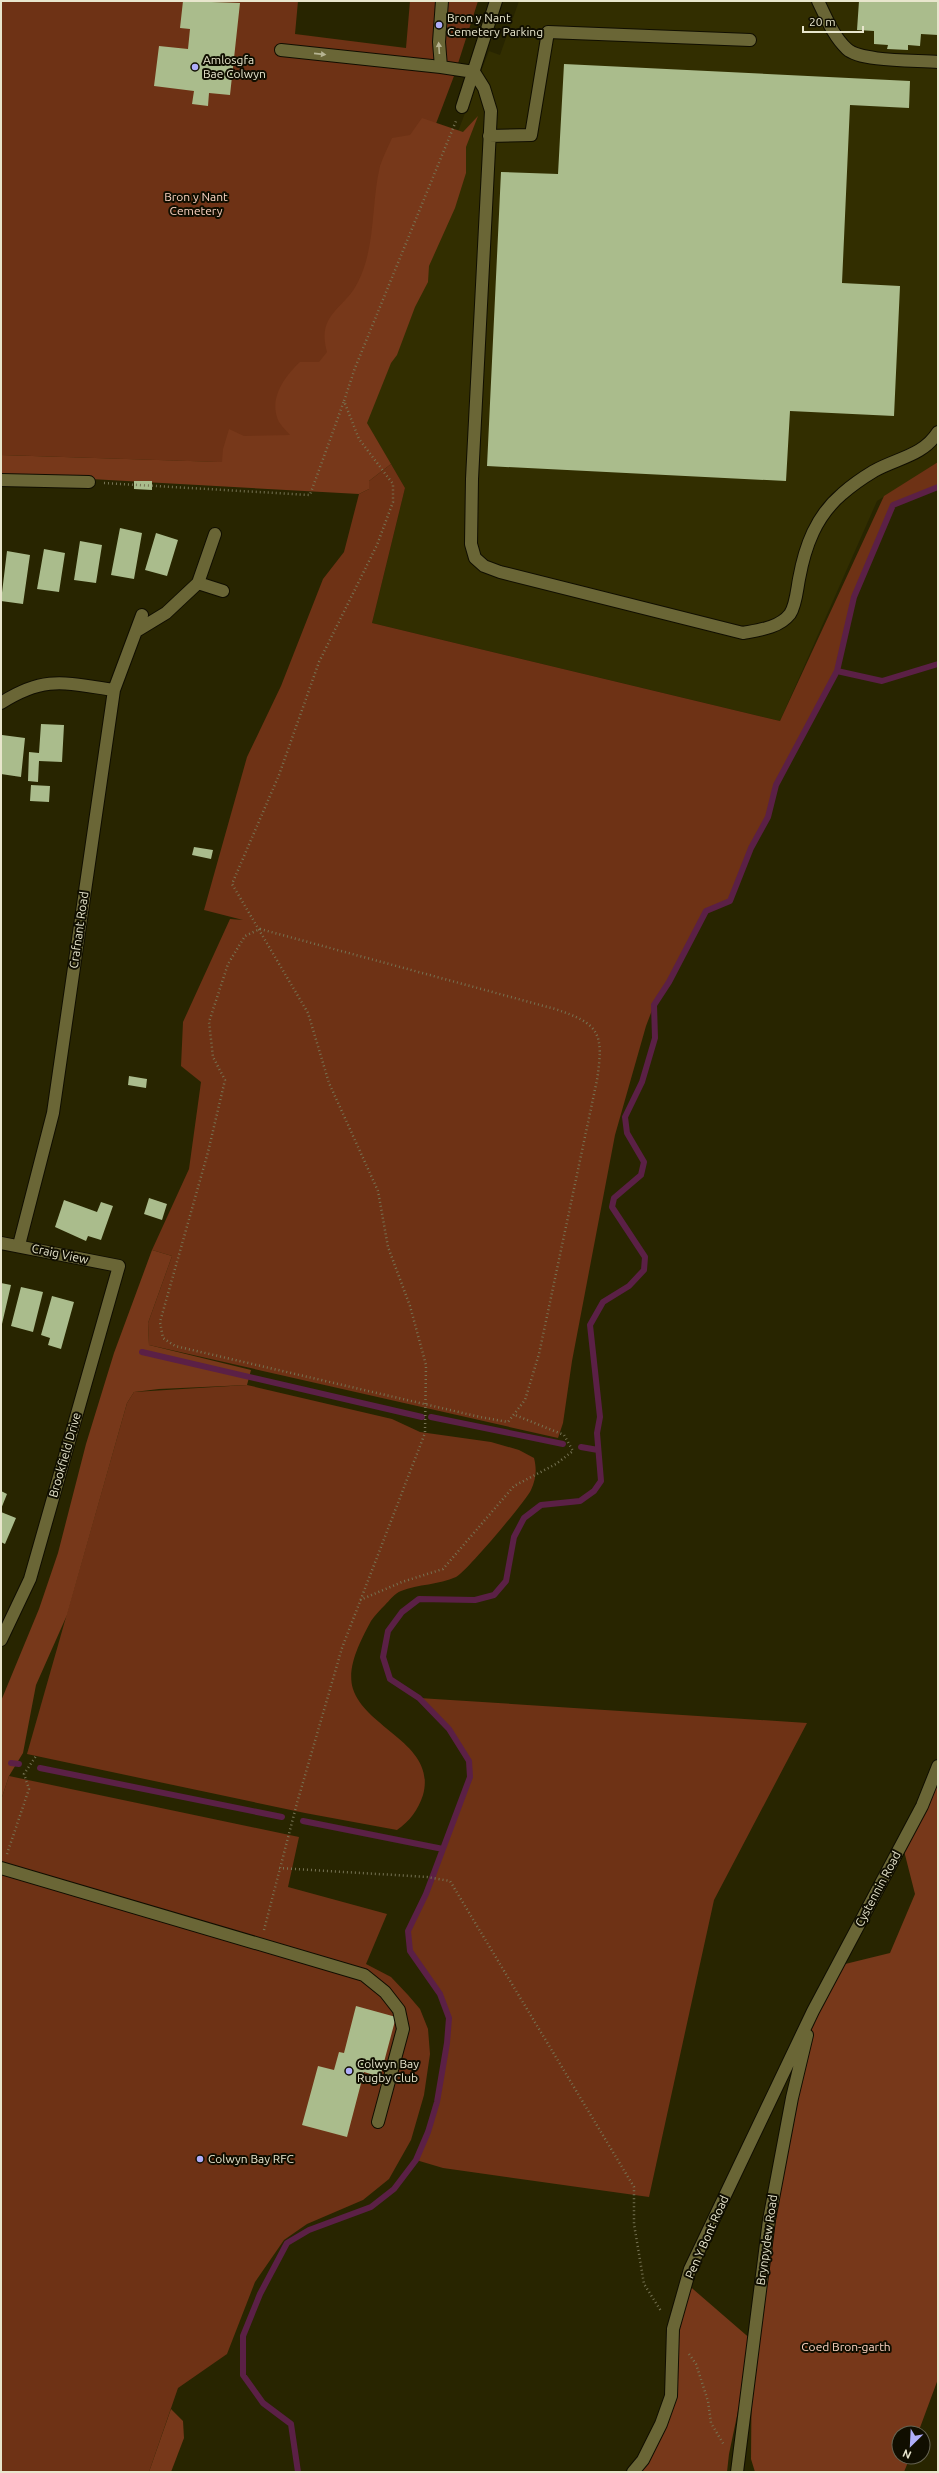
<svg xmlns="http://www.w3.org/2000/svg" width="939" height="2473" font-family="Ubuntu,sans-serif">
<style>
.built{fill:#322e00}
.green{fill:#6e3215}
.forest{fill:#77381a}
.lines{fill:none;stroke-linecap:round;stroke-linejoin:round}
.stream{stroke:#5b2046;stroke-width:6}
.building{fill:#aabc8c}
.minor-casing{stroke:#100e00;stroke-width:14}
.path{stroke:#767353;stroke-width:2.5;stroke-dasharray:1 3;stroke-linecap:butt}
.minor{stroke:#6a6636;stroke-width:12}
.oneway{fill:#b6b391}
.poi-dot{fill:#afaefa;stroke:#100e00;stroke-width:1.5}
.labels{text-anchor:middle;stroke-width:4;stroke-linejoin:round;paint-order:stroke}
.poi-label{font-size:12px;fill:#e8e6cd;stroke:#100e00;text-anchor:start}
.park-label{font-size:12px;fill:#fbd3c1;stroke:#100e00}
.street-label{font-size:12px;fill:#e8e6cd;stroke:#100e00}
</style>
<rect width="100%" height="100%" fill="#282500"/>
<!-- built -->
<path class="built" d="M519,1H938V462L877,501L780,721L372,623L405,488L360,412L457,134L489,51L500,55Z"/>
<!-- green -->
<path class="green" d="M1,1H298L295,34L406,48L410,1H478L454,76L307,465L1,455Z
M938,462V487L893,505L854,597L837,671L776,785L768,817L751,848L730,901L706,912L654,1005L646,1026L615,1135L572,1361L563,1423L558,1438L149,1345L148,1323L172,1256L152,1250L189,1169L201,1082L181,1066L183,1022L230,919L243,920L204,910L247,757L281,686L323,579L344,552L359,494L369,489V481L391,464L405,488L372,623L780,721L884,496Z
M247,1385L392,1419L420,1432L491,1442L519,1450L534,1458C537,1470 536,1479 531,1490C526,1501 465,1573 456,1577C439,1585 418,1584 401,1591C395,1593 389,1601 385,1605C380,1610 375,1615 371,1621C361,1640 346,1667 353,1689C366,1729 437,1744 423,1795C418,1810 410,1821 397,1830L305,1813L27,1754L127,1403L134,1392Z
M419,1698L807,1723L714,1900L649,2197L443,2168L416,2160C434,2119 461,2036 440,1994C430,1974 404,1957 408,1931C411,1919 422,1905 427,1893C442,1855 456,1816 470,1777L469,1761L449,1729Z
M9,1776L299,1837L288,1887L387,1914L366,1964L391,1977L408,1995L420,2009L428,2029L430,2054L424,2095L411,2140L389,2179L363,2200L307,2224L284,2240L255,2282L227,2354L178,2388L149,2472H1V1800Z"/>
<!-- forest -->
<path class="forest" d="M478,116L466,147V173L455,208L429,266L428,282L415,307L397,355L391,363L367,423L391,464L369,481V489L359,494L1,474V455L222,462L223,449L229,429L244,436L290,435C286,430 278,423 277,417C270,396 286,375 300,362H319L327,352C316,314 345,309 358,282C376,246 371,204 380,166C383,157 388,147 392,138L410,135L422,118L463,132Z
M152,1250L172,1256L148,1323L149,1345L251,1370L247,1385L159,1389L134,1392L127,1403L67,1615L36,1685L23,1753L9,1776L1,1800V1701L39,1609L58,1553L86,1444L114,1353Z
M938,1782V2379L918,2433H899V2457H910L904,2472H755L751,2459L752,2344L729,2454L727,2472H636L669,2403L686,2283L753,2341L813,2011L837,1966L890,1953L915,1894L902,1843L922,1807Z
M171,2409L183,2421L184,2438L171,2472H149Z"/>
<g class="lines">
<!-- stream -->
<path class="stream" d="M837,671L882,681L938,664
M142,1352L422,1417
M431,1417L563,1444
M581,1447L598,1450
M11,1763L19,1764
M40,1768L282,1817
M303,1821L443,1849
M298,2472L291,2424L263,2403L243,2375V2336L260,2294L287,2243L309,2230L371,2207L394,2189L416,2160L428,2132L437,2102L447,2043L449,2018L440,1994L410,1951L408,1931L426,1894L470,1777L469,1761L449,1729L419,1698L390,1679L383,1657L388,1631L402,1612L419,1599L475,1600L494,1595L506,1581L514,1537L524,1518L541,1505L580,1501L594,1491L601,1481L597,1433L600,1417L590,1325L603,1302L629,1286L644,1270L645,1257L612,1207L614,1198L641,1175L644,1162L627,1133L625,1117L642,1082L655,1038L654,1005L669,982L706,911L730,901L751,848L768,817L776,785L837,671L854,597L893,505L938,487"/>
</g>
<!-- building -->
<path class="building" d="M183,1L240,3L230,95L209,93L208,106L192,104L194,91L154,86L159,46L188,49L190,29L180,28Z
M859,1H938V35L921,34L920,46L908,45V50L887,49L888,45L874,44V31L857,30Z
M564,64L910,81L909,108L850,105L842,283L900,286L894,416L790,411L786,481L487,466L501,172L558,174Z
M134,481H152V490L134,489Z
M120,528L142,533L134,579L111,575Z
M156,533L178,540L167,576L145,570Z
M80,541L102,545L96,583L74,580Z
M44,549L65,553L59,592L37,589Z
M7,551L30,555L23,604L1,601Z
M41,724L64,725L62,762L39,761L38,782L28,781L29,752L39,753Z
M2,735L25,738L21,777L1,774Z
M31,785L50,786L49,802L30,801Z
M194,847L213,850L211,859L192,855Z
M129,1076L147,1079L146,1088L128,1085Z
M149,1198L167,1204L162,1220L144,1214Z
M64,1200L97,1212L101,1202L113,1206L101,1240L88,1236L86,1241L55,1227Z
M1,1283L11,1285L2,1324H1Z
M21,1287L43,1292L33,1332L11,1326Z
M52,1296L74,1302L61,1349L48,1345L50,1338L41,1335Z
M1,1491L7,1494L1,1509Z
M1,1512L16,1518L5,1544L1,1542Z
M356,2006L396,2017L380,2077L364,2072L347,2137L302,2125L318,2066L334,2070L339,2052L344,2053Z"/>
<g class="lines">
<defs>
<path id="minor" d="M442,1L439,42L441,67L474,72L484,88L491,111L472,479L471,544L475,558L484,566L500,572L743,633C759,630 779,628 790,614C796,605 797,589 799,579C805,546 816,516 842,494C851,486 864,477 874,471C897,458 923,456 938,432
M818,1C826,17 833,36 847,49C861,62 917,60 938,62
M281,50L441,67
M462,107L496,1
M489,136L531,135L548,32L750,40
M1,480L89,482
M198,583L215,534
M138,630L166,613L198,583L223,591
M1,703C45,675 65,683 114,690
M1,1243L119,1266L30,1579L1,1640
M19,1245L53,1113L114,690L142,615
M1,1868L364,1975L385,1992L399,2010L403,2029L378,2122
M633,2472L643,2460L661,2424L671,2396L673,2329L690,2269L813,2011L922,1806L938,1766
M737,2472L769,2220L792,2098L807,2035"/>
</defs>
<!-- minor casing -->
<use href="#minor" class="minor-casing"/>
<!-- path -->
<path class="path" d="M104,483L310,495L344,401
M260,929L555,1009C600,1024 604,1033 597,1080L539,1354L525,1400L508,1422L480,1417L175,1346L163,1338L160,1322L208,1152L225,1080L213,1057L209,1022L228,964L245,936Z
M360,1600L402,1582L443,1569L514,1486L556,1464L573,1451L564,1435L515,1415
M7,1854L29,1789L24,1774L36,1756
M279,1868L427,1877L450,1881L634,2187V2224L644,2284L661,2311
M264,1930L297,1803L342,1648L425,1433L426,1365L410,1306L388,1247L378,1191L329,1083L308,1013L232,884L279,775L319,662L377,545L393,502V484L359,439L344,401L355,368L456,121
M689,2354L696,2364L708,2401L711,2423L724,2445"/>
<!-- minor -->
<use href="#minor" class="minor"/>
</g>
<!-- one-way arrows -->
<defs><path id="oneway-solid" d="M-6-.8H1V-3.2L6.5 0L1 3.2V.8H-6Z"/></defs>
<g class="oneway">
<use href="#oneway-solid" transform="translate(439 48) rotate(-94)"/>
<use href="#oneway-solid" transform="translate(320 54) rotate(6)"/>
</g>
<!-- markers -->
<g class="poi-dot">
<circle cx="439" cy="25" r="4"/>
<circle cx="195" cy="67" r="4"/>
<circle cx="349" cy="2071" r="4"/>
<circle cx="200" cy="2159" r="4"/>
</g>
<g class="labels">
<!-- poi labels -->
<g class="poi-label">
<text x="447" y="22">Bron y Nant<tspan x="447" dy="14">Cemetery Parking</tspan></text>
<text x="203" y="64">Amlosgfa<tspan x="203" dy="14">Bae Colwyn</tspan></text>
<text x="357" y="2068">Colwyn Bay<tspan x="357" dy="14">Rugby Club</tspan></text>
<text x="208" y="2163">Colwyn Bay RFC</text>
</g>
<!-- park labels -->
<g class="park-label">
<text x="196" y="201">Bron y Nant<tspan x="196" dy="14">Cemetery</tspan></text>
<text x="846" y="2351">Coed Bron-garth</text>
</g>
<!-- street labels -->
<g class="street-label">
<text transform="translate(79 930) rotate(-82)" y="4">Crafnant Road</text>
<text transform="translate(60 1254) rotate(12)" y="4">Craig View</text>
<text transform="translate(65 1455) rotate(-74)" y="4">Brookfield Drive</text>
<text transform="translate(878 1889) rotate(-62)" y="4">Cystennin Road</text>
<text transform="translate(707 2237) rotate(-66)" y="4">Pen Y Bont Road</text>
<text transform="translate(767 2240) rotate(-82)" y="4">Brynpydew Road</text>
</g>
</g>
<!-- border -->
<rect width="939" height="2473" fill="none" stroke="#e8e6cd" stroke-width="4"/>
<!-- north arrow -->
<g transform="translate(911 2445) rotate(204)"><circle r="19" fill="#100e00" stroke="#666452"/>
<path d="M0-3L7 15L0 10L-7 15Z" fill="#afaefa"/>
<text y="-6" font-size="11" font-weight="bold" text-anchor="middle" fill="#e8e6cd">N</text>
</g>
<!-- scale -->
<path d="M803 26v6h60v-6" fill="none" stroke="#e8e6cd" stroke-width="2"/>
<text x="809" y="26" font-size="12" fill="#e8e6cd" stroke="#100e00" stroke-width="3" paint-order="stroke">20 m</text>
</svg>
